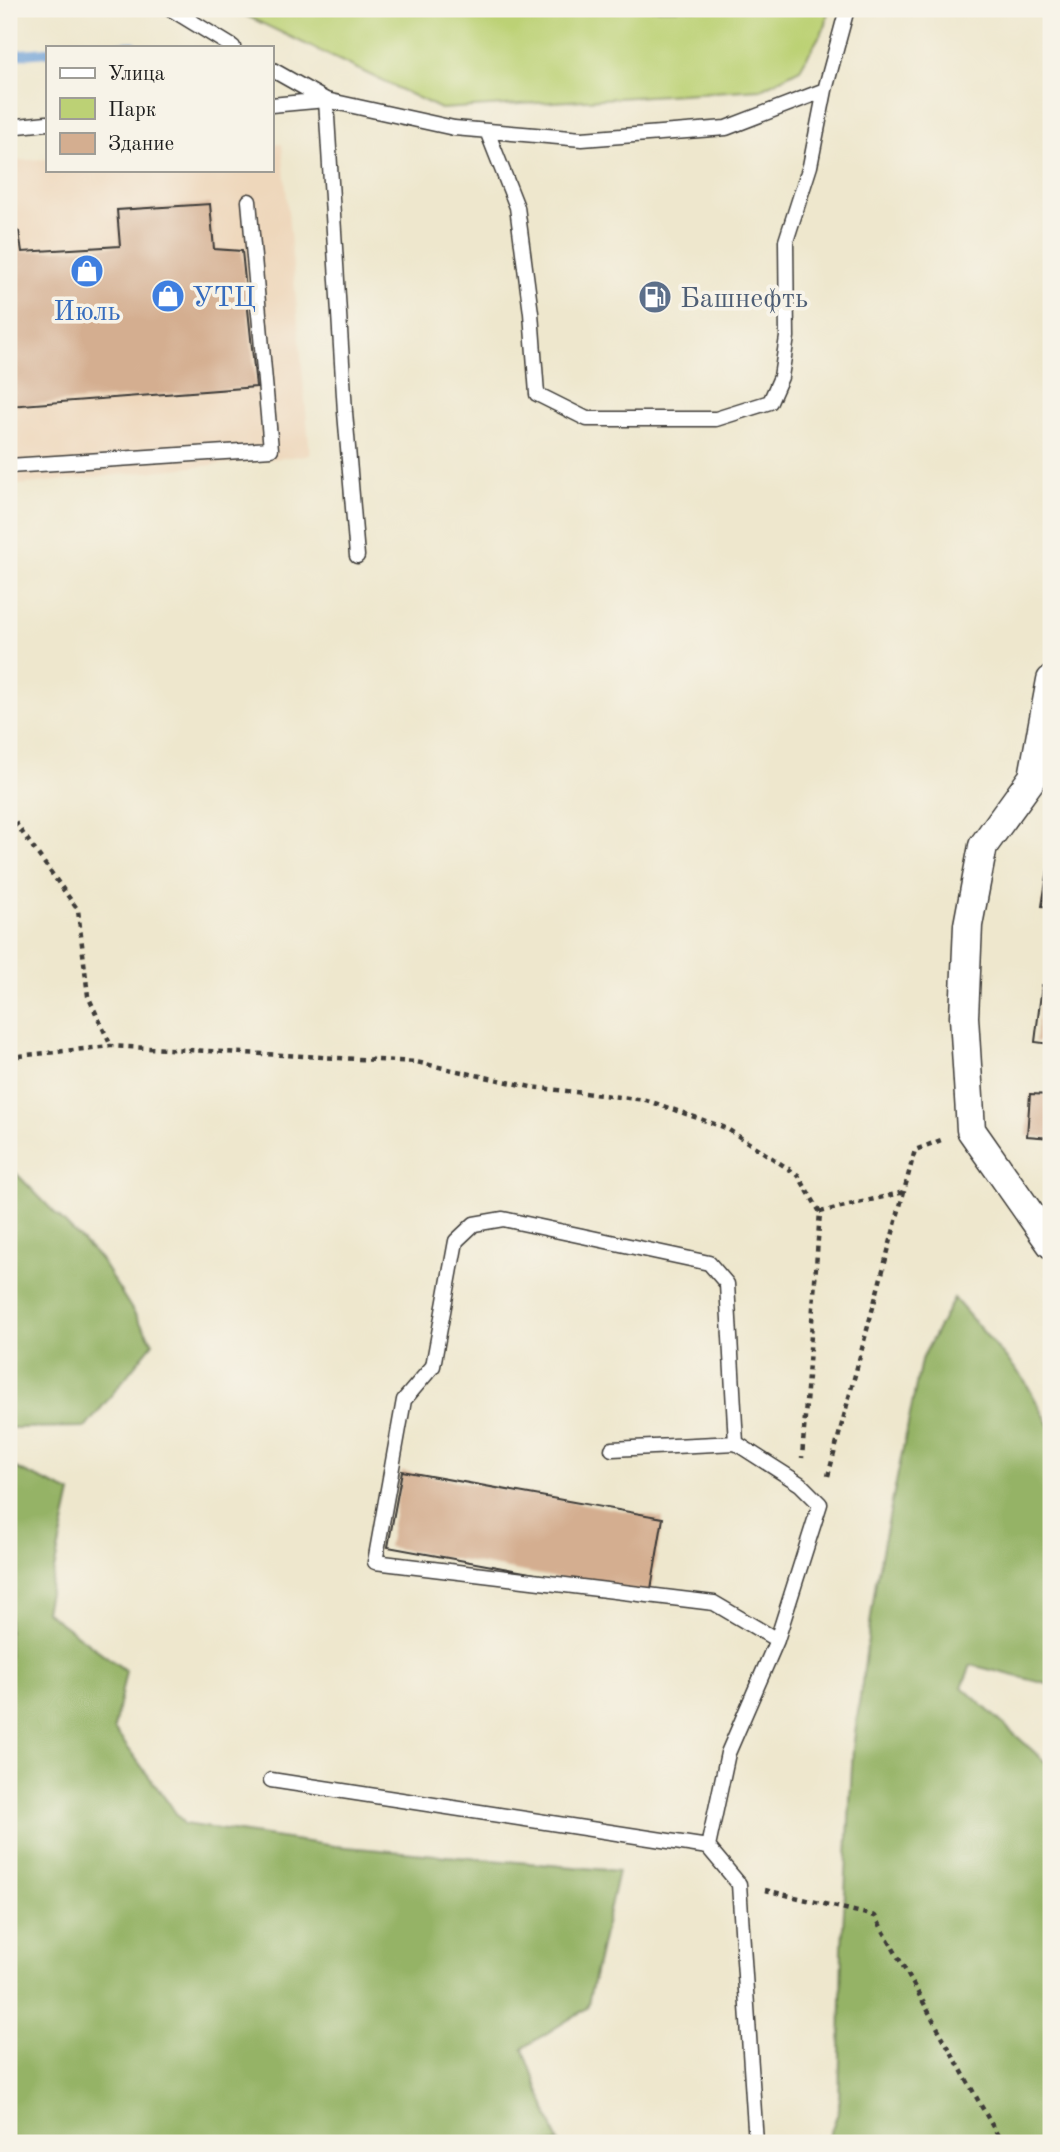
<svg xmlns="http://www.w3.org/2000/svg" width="1060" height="2152" font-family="'Old Standard TT',serif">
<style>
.built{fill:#eed7bb}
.green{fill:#bcd175;stroke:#6c7648;stroke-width:2}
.forest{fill:#95b366;stroke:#586841;stroke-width:2}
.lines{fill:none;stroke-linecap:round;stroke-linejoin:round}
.stream{stroke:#6b9ed6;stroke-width:10}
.building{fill:#d4ae90}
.service-casing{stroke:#3c3a37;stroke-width:17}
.minor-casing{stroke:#3c3a37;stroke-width:31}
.path{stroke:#3c3a37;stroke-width:4.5;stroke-dasharray:5 5;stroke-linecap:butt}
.service{stroke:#fff;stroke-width:14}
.minor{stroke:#fff;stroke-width:28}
.labels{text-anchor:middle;stroke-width:7;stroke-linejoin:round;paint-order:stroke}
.shop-label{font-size:28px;fill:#366cbe;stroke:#f7f3e8;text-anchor:start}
.service-label{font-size:28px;fill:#4e5e75;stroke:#f7f3e8;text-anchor:start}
</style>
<rect width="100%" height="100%" fill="#f7f3e8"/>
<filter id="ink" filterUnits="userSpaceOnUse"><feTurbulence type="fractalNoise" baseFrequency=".0143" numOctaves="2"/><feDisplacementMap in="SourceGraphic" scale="14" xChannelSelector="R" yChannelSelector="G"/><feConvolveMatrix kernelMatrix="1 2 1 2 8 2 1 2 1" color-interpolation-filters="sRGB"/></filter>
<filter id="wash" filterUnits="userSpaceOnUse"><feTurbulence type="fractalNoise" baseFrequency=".00686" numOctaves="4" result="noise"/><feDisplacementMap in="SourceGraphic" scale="28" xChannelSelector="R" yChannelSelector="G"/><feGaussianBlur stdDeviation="1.57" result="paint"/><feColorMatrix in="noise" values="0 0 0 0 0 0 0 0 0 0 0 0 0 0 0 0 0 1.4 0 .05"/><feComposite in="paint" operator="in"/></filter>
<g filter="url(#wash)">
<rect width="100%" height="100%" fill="#eee7cd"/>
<!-- built -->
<path class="built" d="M271,144H282L310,455L9,486V161L47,159V170H271Z"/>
<!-- green -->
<path class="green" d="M232,9H828L826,25L800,69L761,89L441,109Z"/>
<!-- forest -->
<path class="forest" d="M9,1166L100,1259L153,1343L86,1427L9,1428Z
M954,1298L1024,1379L1051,1428V1685L971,1665L962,1687L1051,1767V2143H827L839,2109L842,1947L853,1748L876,1581L921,1360Z
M9,1465L71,1493L45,1611L126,1671L114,1729L184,1824L335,1846L618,1871L587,2008L523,2048L559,2143H9Z"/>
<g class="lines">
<!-- stream -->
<path class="stream" d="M118,47L133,46
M9,55L47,52"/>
</g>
<g id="blocks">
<!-- building -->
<path class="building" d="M210,204L214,249L242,251L256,387L9,406V227L19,232L22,252L120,246L117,210Z
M1048,869L1051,870V907L1042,906Z
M1042,985L1051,986V1044L1035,1042Z
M1030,1094L1051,1095V1138L1027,1136Z
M402,1471L663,1518L650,1595L388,1547Z"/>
</g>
</g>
<g filter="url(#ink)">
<use href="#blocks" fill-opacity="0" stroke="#3c3a37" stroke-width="2"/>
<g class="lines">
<defs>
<path id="service" d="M171,9L233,47
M271,69L326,100
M326,100L345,412L357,556
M271,105L326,100L454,128L582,139L726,128L825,90L847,9
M9,127L47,123
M487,131L517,207L531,313L537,394L587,419H716L770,402L781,377L787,337L786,241L810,166L825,90
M9,466L271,449L249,201
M736,1443L727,1284L709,1263L503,1219L474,1224L456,1241L433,1366L404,1400L375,1562L714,1603L777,1640
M612,1449L736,1443L800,1484L820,1504L777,1640L728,1753L708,1847L739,1884L756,2143
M271,1780L708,1847"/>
<path id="minor" d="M1051,680L1033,777L983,846L968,925L964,1017L971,1130L1051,1244"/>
</defs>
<!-- service casing -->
<use href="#service" class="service-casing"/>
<!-- minor casing -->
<use href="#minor" class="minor-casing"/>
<!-- path -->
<path class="path" d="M9,814L78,910L88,996L111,1046
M9,1057L111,1046L416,1062L531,1087L646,1100L726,1128L798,1175L820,1212L802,1458
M820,1212L904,1192
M828,1476L915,1150L941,1140
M765,1890L875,1916L1002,2143"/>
<!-- service -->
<use href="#service" class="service"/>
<!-- minor -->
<use href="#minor" class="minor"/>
</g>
</g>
<!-- icons -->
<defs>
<symbol id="shop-disc" viewBox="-11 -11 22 22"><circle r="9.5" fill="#3f7fe0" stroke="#f7f3e8"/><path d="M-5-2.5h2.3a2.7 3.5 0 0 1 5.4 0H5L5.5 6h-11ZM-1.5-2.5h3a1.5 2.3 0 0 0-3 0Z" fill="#fff"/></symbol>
<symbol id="fuel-disc" viewBox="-11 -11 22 22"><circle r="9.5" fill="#5c6f8a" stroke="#f7f3e8"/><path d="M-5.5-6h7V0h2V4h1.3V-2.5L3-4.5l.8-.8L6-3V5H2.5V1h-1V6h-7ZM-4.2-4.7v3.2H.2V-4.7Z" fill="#fff"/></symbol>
</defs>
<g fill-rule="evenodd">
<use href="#shop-disc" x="68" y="252" width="38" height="38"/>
<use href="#shop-disc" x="149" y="277" width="38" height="38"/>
<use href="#fuel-disc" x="636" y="278" width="38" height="38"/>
</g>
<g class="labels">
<!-- shop labels -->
<g class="shop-label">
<text x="192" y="306">УТЦ</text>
<text x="87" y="320" text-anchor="middle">Июль</text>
</g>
<!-- service labels -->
<g class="service-label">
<text x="680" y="307">Башнефть</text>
</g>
</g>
<!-- margin -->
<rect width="1060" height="2152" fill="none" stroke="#f7f3e8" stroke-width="35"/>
<!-- legend -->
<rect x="46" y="46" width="228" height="126" fill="#f7f3e8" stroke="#9f9d96" stroke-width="2"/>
<rect x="60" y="68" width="35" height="10" fill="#ffffff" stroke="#9f9d96" stroke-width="2"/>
<text x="108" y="80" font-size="21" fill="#1c1c1c">Улица</text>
<rect x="60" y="98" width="35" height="21" fill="#bcd175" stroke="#9f9d96" stroke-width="2"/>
<text x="108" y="116" font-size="21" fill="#1c1c1c">Парк</text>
<rect x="60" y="133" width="35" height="21" fill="#d4ae90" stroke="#9f9d96" stroke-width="2"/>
<text x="108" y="150" font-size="21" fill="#1c1c1c">Здание</text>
</svg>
